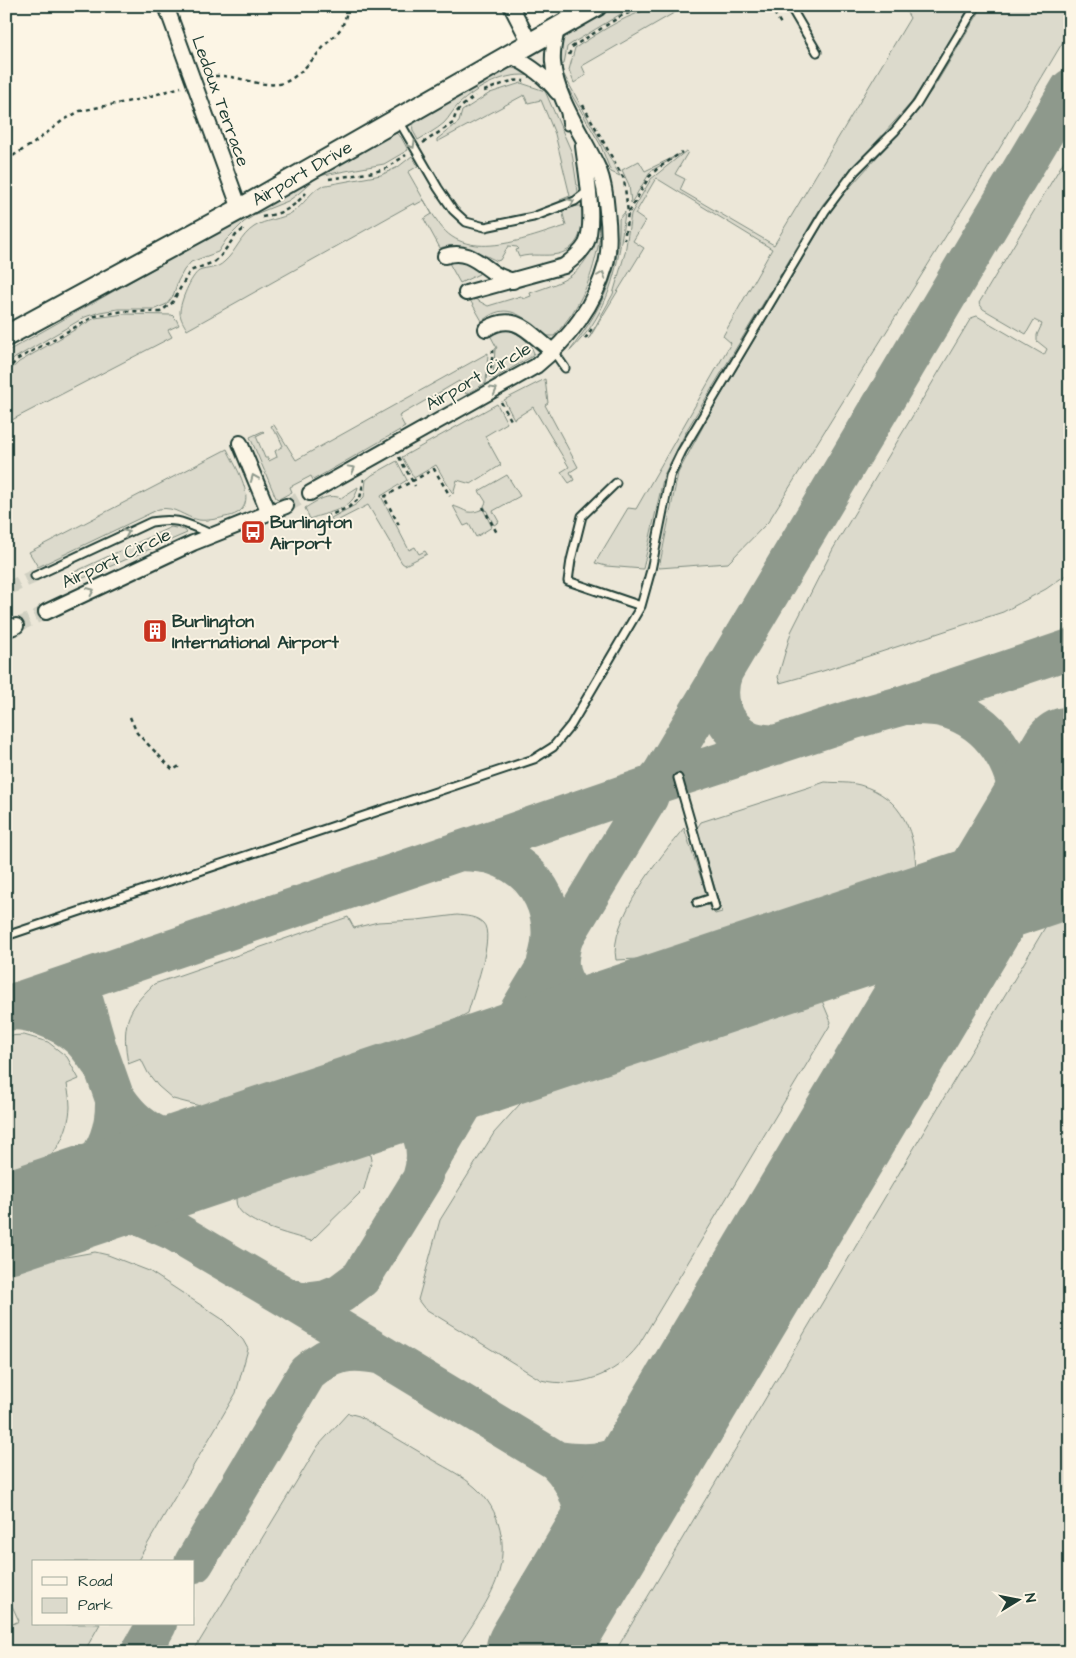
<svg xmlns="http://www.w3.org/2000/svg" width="1076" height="1658" font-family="'Architects Daughter',sans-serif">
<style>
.built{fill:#ece7d8;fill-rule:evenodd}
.green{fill:#dcdacc;stroke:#7e8c80}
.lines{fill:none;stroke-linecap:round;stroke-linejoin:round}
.taxiway{stroke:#8e998c;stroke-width:40}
.runway{stroke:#8e998c;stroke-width:101}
.minor-tunnel{stroke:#d0d0c2;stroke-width:14;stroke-dasharray:14 7;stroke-linecap:butt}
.service-casing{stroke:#1f3d34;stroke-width:11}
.minor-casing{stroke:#1f3d34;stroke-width:18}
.secondary-casing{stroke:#1f3d34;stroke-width:24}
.path{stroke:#1f3d34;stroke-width:2.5;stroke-dasharray:4 4;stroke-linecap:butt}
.service{stroke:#fcf5e5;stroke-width:7}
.minor{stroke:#fcf5e5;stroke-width:14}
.secondary{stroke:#fcf5e5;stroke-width:20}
.oneway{stroke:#8e998c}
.labels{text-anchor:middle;stroke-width:4;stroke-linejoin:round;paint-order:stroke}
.street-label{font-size:18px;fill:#1f3d34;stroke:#fcf5e5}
.poi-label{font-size:18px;font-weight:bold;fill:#1f3d34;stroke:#fcf5e5;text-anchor:start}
</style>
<rect width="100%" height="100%" fill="#fcf5e5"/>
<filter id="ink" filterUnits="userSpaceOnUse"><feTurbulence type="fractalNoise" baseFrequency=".02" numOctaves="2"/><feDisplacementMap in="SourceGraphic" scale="10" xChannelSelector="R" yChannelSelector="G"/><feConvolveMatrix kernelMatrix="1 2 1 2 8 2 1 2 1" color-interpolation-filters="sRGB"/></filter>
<g filter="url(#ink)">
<!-- built -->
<path class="built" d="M616,6H1070V1652H6V352ZM34,1562H194V1624H34Z"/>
<!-- green -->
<path class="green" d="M616,6H637L624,12L571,44L567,47L564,64L558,66V50L567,34Z
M661,6H686L582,66L586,75L574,83L569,70L575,48C605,29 626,14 661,6Z
M903,6H906L908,10L911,6H970L938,61L911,103L861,159L823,204L688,428L664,475L643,569L606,566L595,563L628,508L636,509L731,343L723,336L772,249L656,178L635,214L645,221L633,241L644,248L588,340L613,294L625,253L631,214L651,179L686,151L688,152L675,174L685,179L680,190L774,245L910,18Z
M983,6H1070V30L985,173L768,522L728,563L659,568L678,473L708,417L835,204L911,119L934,87Z
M512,68L526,71L532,76C506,71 477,87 458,105C453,110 449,118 444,123C436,130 426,135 418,140C413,130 409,128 418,119L504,70Z
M559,73L564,75L620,176L611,172L600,144Z
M521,83L545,91L572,153L578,192L575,198L561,202L560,200L570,196L555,134L541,100L528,103L524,95L437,142V139L459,122L462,111L490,93Z
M396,133L401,137L408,150L384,164L318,176L298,194L288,201L258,213L244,222L226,240L218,252L191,262L184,270L178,281L173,296L167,304L155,309H118L100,312L85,317L15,358L6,367V352L390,135Z
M1070,151V572L1046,589L1003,612L823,671L780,683L778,677L791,632L833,549L971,318L977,316L1044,355L1047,349L1037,341V335L1042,324L1034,320L1026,334L983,309L979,303Z
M682,153L651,171L631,203L629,185L622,170L639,161L645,171Z
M412,156L418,166L408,172C418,189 428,209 440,225C468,264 529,237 566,226L562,210L578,206H581C585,226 580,249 558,254C545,257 532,253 519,257L516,250L519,249L517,247L508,246L500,260L497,261C480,253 460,241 440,248L424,219L432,214L424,200L415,205L414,203L187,330C184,324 180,319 180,312C180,302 191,276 199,271C207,268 217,269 224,262C236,252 240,236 254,227C266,219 281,220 293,212C304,205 310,192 321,186L381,175L398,167Z
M625,212C620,254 613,298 587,332C581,339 575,346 569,352C600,311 621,273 619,219Z
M597,236L600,237C592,278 583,304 554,336H545C525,318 508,299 482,321L470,300L475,299L488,306L521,296L523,299L531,296L530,293C568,280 582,276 597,236Z
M463,260L479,270V274L460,283L449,263L455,261Z
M124,314L172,315L176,319L179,325L168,330L172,337L6,423V374L19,362L95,318Z
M503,329C515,330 530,341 534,353L531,357L493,379L495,349L497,348L490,335Z
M488,353L486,383L466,394L459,381L399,416L405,427L313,480L311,476L290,487L292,492L279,499L276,498L250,437L263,431L264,432L256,436L265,458H268L269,461L277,457L275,451L283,446L277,433H275L271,426L274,425L296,460Z
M545,379L548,403L545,405L578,467L570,472L574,480L569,483L561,472L569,467L533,407L514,419L504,400Z
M497,404L507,423L485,436L501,465L471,484L457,480L453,494L436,465L414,478L402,457Z
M227,449C237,470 265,511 225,517C217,519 207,521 199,520C183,517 176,506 159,509L38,567L29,552Z
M397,461L407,480L381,496L409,550L415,547L419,554L425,551L427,554L405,565L402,563L368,505L333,523L331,518L357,504L364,497L366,480L372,475Z
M507,475L520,496L493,511L499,522L494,525L484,506L486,502L479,491Z
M358,487C354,511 326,512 310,519L305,508C317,501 327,493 341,498Z
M453,506C468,510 466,516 483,509L492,527L476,537L469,524L464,526Z
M171,527L185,530L187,533L72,583L68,575Z
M825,782C837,783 849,782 860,785C903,797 916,834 916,874L662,958L616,960C608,921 660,857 684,828L707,896L694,901L695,907L708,905L715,914L722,912L697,828L701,822Z
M1070,905V1652H615L1050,919L1061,908Z
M457,915C466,916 476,916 483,923C496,935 472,997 468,1013L419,1039L232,1104L208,1108L173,1099L158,1086L148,1073L141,1059L128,1064C122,1026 125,1011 154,984L348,917L354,928L378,922L417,920Z
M818,991L831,1022L829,1027L638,1346C615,1376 578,1389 541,1380L424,1308L418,1300L440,1220L494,1133L528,1095L573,1073L780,1001Z
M24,1035L48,1042L67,1057L79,1079L67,1084C68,1091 70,1099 70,1107C69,1132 55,1159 32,1171C24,1175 15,1177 6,1180V1036Z
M367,1154L371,1155L372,1160L364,1189L311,1241C293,1235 235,1223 236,1200C236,1196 238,1192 239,1188L266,1175L325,1155Z
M95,1252L108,1255L149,1271L222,1319L243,1340L248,1349L236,1393L137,1562H34V1624H100L84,1652H6V1627L19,1621L6,1593V1271L49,1260Z
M348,1413L359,1416C382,1430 405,1443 428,1457C442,1466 458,1473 470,1483C498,1504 508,1539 499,1572C493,1597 469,1629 455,1652H193L318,1446Z"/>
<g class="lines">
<!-- taxiway -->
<path class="taxiway" d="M724,669C713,696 721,726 748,740C757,744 767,744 776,745
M910,705C925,705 941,705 955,711C997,727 1020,771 1020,814C1020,826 1016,840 1013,852
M462,851C472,852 484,852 494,855C541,870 561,916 547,961
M563,938C561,947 558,956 559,965C560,987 581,1007 601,1011C615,1014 631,1010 644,1009
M78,982L97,1048L152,1204L166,1225L174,1231L286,1297L557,1461C618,1470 634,1453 678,1414
M6,1006L653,785L854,719L904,705L1070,649
M6,1011C28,1007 64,1022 80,1037C88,1044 94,1053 100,1062
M482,1073L648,798L653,785L662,774L1070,89
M117,1100C151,1150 189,1143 242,1144L241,1139
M426,1167L482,1073L501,1057
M32,1216L106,1209L136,1214L174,1231
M24,1217C73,1187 117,1164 115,1099
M286,1297L303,1302L326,1299L341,1293L361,1278L422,1179C432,1148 423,1118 392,1105C385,1102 376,1102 369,1101
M557,1461C581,1485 587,1513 584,1547C583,1561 576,1577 572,1592
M194,1563L307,1373C332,1351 350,1348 382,1355
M141,1652L157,1624"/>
<!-- runway -->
<path class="runway" d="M6,1223L1070,866
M536,1652L1070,757"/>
<!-- minor-tunnel -->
<path class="minor-tunnel" d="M286,506L310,493
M6,589L35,576
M16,626L46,612"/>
<defs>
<path id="service" d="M790,6L817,52
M565,113L567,126
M399,121L438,188L453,210L466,222L485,227L533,217L575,201L588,191
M554,352L565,368
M616,483L582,516L571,560L568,581L641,606
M35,576L151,522C179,517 186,524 211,534
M678,778L715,907
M697,903L712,898
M6,936L534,759L553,747L571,725L641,606L651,570L670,476L682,451L825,211L855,171L895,131L917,104L976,6"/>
<path id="minor" d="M166,6L240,209
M511,6L530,43
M510,55C527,64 545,75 557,92
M445,256C466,249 478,262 494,273C500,277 507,279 513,281
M466,293L564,266C572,260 581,253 586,244C596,223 586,171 583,146
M486,329C517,310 530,335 554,352
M240,443L269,513
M310,493L536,366C568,340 595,305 606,264C610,247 609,228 607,211C606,198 604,183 599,170C584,136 556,100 553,62C552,51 555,39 557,28
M46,612L193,543L286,506
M6,630L16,626"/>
<path id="secondary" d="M6,336L240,209L596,6"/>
</defs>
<!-- service casing -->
<use href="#service" class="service-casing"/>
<!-- minor casing -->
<use href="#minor" class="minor-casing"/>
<!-- secondary casing -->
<use href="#secondary" class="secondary-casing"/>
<!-- path -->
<path class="path" d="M770,6L781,24
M569,55L572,47L621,16L647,6
M207,77C235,72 254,87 279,84C296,82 317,54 328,42C332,38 338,33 341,28C345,22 346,13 349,6
M484,91C496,87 512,78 524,81
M583,105L624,179L628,213L624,240
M423,143L453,123L456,113L461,107L475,96
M6,160L34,143L62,121L80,111L141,99L181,87
M329,179L374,172L385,169L406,155
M629,212L649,177L657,169L682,152
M262,217C283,213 292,209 306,193
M585,339L593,327
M6,371L18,359L95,316L124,311L160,312L172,303L190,271L214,262L220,257L236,235L245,228
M490,377L493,350
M501,402L511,420
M399,457L415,486
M483,507L498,535
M326,517L349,507L360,498L364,479
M399,525L384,497L434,469L450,496
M130,717L137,733L173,770L181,765
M6,802L12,800"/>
<!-- service -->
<use href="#service" class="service"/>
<!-- minor -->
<use href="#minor" class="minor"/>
<!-- secondary -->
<use href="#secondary" class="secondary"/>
</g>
<!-- one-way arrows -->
<defs><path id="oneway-chevron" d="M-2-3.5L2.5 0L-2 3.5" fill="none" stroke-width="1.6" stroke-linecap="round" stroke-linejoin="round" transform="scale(1.25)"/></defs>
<g class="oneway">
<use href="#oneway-chevron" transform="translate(412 145) rotate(61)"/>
<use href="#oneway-chevron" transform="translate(571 202) rotate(-24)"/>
<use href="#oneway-chevron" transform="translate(602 275) rotate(-69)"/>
<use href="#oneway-chevron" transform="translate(494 390) rotate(-29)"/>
<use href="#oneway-chevron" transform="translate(352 469) rotate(-29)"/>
<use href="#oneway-chevron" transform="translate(254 478) rotate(-112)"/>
<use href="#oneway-chevron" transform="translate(126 533) rotate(-25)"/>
<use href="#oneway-chevron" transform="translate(91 591) rotate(-25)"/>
</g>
</g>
<!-- icons -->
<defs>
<symbol id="bus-square" viewBox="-11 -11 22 22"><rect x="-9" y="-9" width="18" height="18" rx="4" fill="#c8321e" stroke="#fcf5e5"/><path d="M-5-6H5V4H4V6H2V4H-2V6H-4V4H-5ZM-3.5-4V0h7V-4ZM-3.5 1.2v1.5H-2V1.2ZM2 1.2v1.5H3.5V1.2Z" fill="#fff"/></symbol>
<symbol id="building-square" viewBox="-11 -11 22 22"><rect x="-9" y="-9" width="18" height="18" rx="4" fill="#c8321e" stroke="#fcf5e5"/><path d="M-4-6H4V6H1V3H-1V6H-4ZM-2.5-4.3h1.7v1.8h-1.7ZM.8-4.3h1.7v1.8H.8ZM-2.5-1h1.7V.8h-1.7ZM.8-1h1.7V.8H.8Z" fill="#fff"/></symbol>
</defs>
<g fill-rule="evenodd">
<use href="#bus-square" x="239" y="518" width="28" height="28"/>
<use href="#building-square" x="141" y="617" width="28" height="28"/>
</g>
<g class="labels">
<!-- street labels -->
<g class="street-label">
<text transform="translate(221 101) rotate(70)" y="6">Ledoux Terrace</text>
<text transform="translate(302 173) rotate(-30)" y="6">Airport Drive</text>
<text transform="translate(478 376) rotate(-30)" y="6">Airport Circle</text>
<text transform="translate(116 558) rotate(-25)" y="6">Airport Circle</text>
</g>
<!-- poi labels -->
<g class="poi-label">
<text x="270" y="528">Burlington<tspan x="270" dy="21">Airport</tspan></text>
<text x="172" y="627">Burlington<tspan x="172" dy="21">International Airport</tspan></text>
</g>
</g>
<!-- margin -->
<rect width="1076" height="1658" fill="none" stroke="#fcf5e5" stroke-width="25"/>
<rect x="12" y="12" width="1051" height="1633" fill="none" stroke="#1f3d34" stroke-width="2" filter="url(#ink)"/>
<!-- legend -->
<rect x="32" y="1560" width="162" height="65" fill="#fcf5e5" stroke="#a4ab9e"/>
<rect x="42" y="1577" width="25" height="8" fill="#fcf5e5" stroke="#a4ab9e"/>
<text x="78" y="1586" font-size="15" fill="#1f3d34">Road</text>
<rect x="42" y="1598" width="25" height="15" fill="#dcdacc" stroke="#a4ab9e"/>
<text x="78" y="1610" font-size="15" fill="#1f3d34">Park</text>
<!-- north arrow -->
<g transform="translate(1018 1600) rotate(80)" stroke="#fcf5e5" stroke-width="4" paint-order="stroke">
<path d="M0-4L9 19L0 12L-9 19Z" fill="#1f3d34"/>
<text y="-8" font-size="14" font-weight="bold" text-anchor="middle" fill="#1f3d34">N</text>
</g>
</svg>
